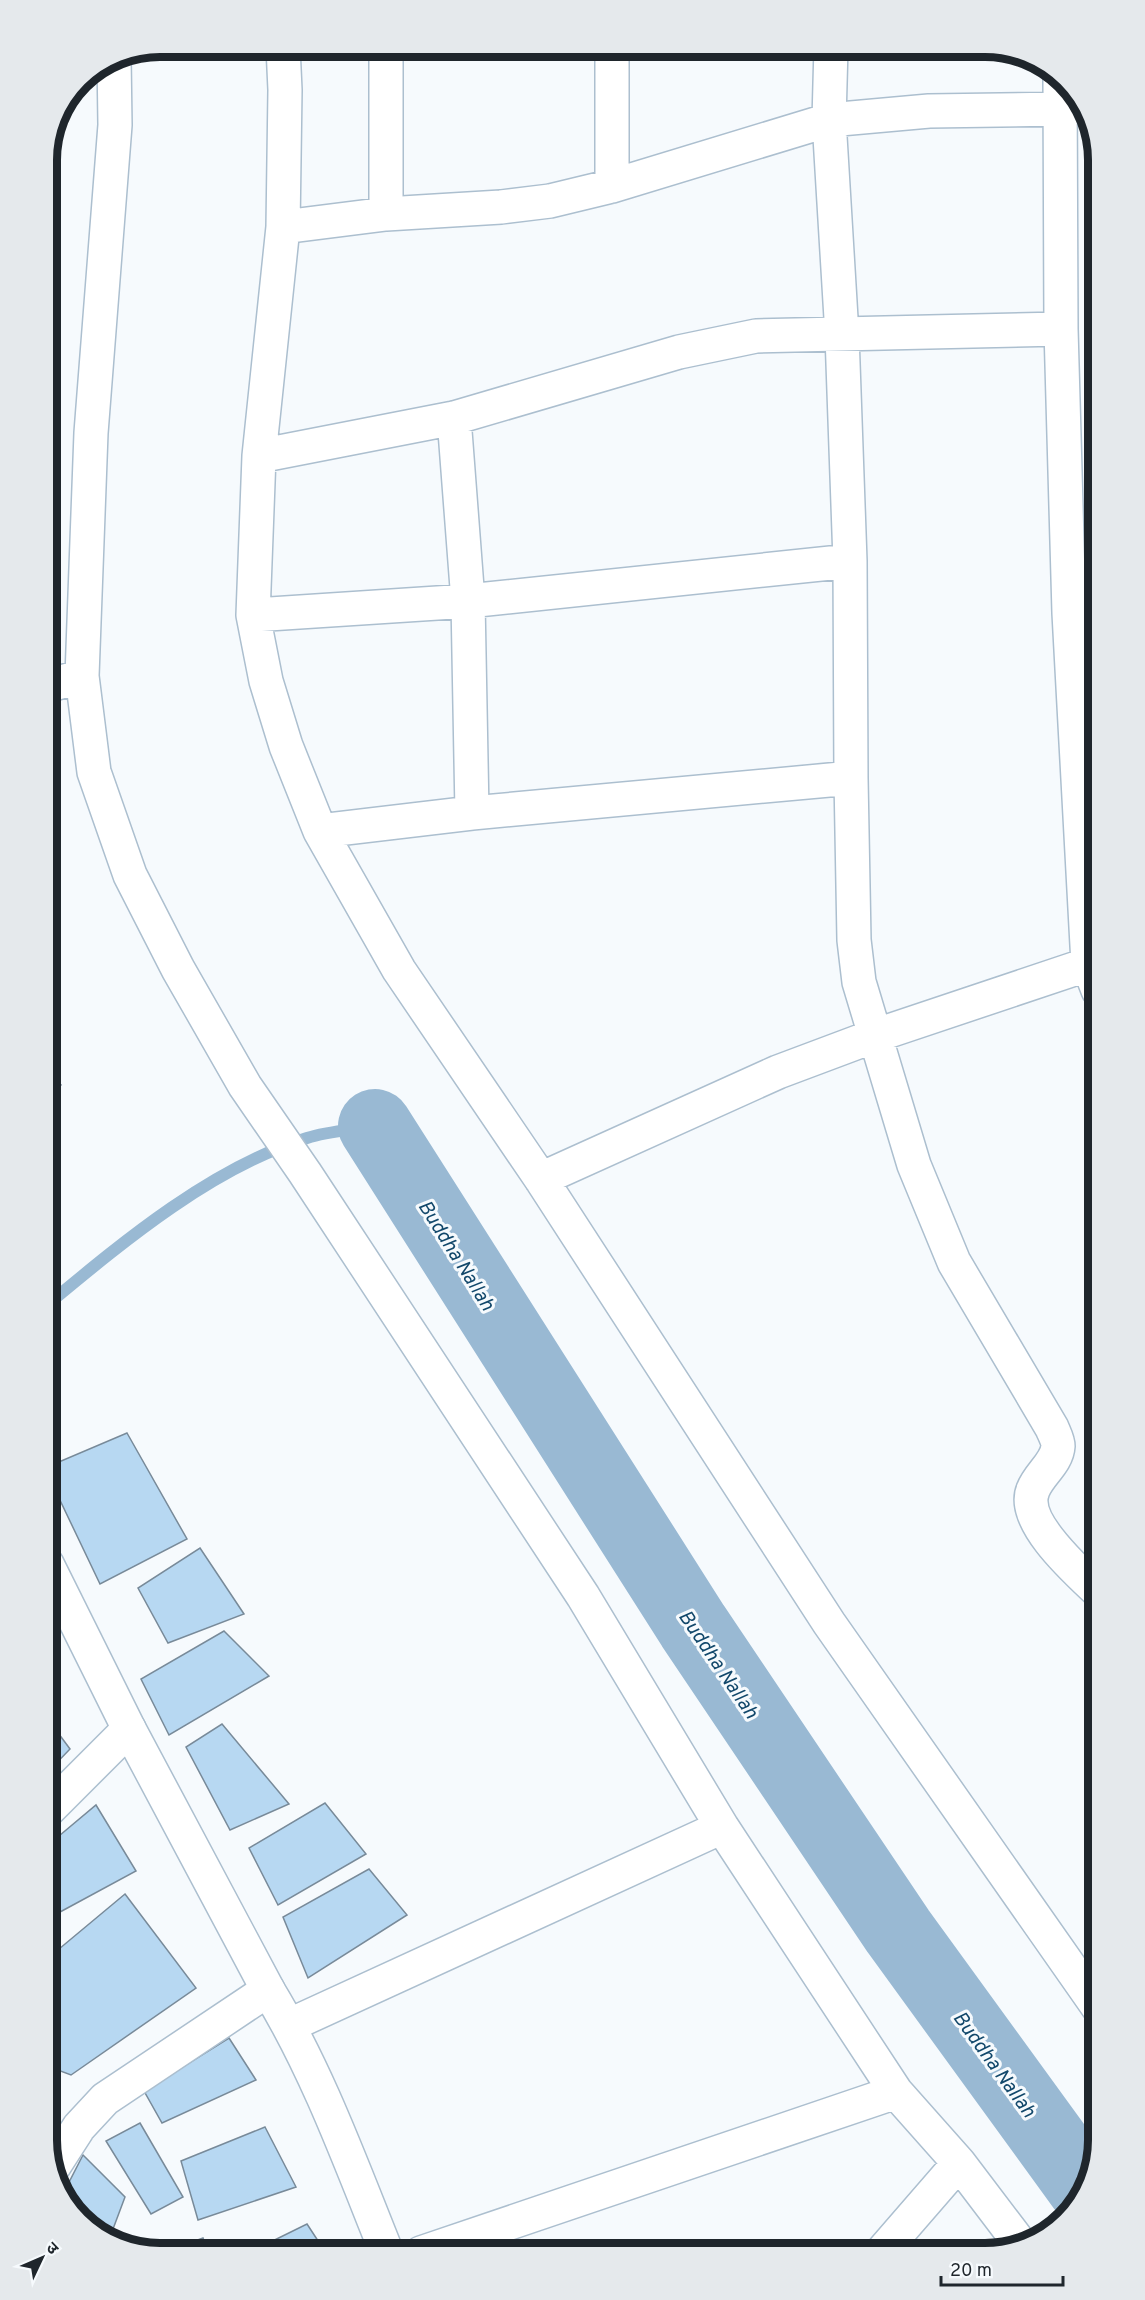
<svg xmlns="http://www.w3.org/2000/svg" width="1145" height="2300" font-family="Overpass,'Noto Sans Devanagari',sans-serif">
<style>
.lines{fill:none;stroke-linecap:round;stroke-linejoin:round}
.stream{stroke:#99b9d3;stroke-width:12}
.river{stroke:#99b9d3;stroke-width:74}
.building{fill:#b7d8f2;stroke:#788a99;stroke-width:1.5}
.minor-casing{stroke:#acbfcf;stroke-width:36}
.tertiary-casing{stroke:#acbfcf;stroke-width:36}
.minor{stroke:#fff;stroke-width:33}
.tertiary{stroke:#fff;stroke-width:33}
.labels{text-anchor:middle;stroke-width:6;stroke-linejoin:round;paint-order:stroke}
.water-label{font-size:20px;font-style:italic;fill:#12486b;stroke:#f6fafd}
.rim{fill:none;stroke:#1f262c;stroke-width:8}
</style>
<rect width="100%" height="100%" fill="#f6fafd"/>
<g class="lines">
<!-- stream -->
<path class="stream" d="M47,1305C123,1242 211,1168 307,1138C329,1131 353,1130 375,1126"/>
<!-- river -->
<path class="river" d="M375,1126L693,1626L898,1931L1084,2187"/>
</g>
<!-- building -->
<path class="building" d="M47,1076L61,1085L47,1103Z
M127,1433L187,1539L100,1584L47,1473V1467Z
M200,1548L244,1614L168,1643L138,1588Z
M224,1631L269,1676L169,1735L141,1679Z
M47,1718L70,1749L47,1773Z
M222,1724L289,1804L230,1830L186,1747Z
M325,1803L366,1854L278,1905L249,1848Z
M96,1805L136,1871L60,1912L47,1902V1846Z
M369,1869L407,1915L308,1978L283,1917Z
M125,1894L196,1988L71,2075L47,2066V1959Z
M229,2038L256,2080L162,2123L144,2091Z
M47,2082L52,2084L47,2095Z
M140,2123L183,2197L151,2214L106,2141Z
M265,2127L296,2187L198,2220L181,2161Z
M83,2155L125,2197L110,2237L91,2230L63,2194Z
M307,2224L326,2253H248Z
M203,2238L209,2253H163Z"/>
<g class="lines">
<defs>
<path id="minor" d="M283,47L285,90L283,227L259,456L253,615L266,681L286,746L320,831L399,970L541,1179L829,1623L1098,2007
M831,47L829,120L842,335L850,561L851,778L854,940L859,982L914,1165L954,1262L1052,1428C1054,1433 1058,1440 1058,1446C1057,1463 1039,1474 1033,1490C1020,1521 1078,1572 1098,1591
M114,57L115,125L91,433L82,676L94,772L130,875L178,969L245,1086L305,1173L583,1596L722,1827L896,2092L959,2163L1022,2246
M1060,78L1061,329L1069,613L1088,964L1098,990
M612,186V47
M386,214L501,207L550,201L612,186L829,120L929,111L1060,109
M283,227L386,214V47
M259,456L454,418L679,352L756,336L1061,329
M253,615L468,601L850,561
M47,686L82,676
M472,813L851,778
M320,831L472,813L468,601L454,418
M541,1179L778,1072L874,1036L1098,961
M47,1811L129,1729
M290,2025L722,1827
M52,2169L79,2127L105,2099L268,1990
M421,2253L896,2092
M881,2253L959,2163"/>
<path id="tertiary" d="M47,1564L129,1729L268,1990C318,2072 351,2164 387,2253"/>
</defs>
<!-- minor casing -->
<use href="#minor" class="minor-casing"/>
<!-- tertiary casing -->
<use href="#tertiary" class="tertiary-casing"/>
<!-- minor -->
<use href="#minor" class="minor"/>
<!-- tertiary -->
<use href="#tertiary" class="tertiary"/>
</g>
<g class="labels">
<!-- water labels -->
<g class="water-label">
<text transform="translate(457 1255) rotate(58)" y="7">Buddha Nallah</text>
<text transform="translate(719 1664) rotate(56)" y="7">Buddha Nallah</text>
<text transform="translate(995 2064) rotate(54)" y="7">Buddha Nallah</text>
</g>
</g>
<!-- crop -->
<path d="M0 0H1145V2300H0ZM160 57H985A103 103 0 0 1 1088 160V2140A103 103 0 0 1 985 2243H160A103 103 0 0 1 57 2140V160A103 103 0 0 1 160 57Z" fill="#e5e9ec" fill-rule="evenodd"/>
<path class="rim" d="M160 57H985A103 103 0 0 1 1088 160V2140A103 103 0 0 1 985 2243H160A103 103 0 0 1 57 2140V160A103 103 0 0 1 160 57Z"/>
<!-- north arrow -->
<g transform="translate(42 2258) rotate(46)" stroke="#f6fafd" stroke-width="4.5" paint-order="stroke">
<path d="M0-4.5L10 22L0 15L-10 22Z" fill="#1f262c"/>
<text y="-9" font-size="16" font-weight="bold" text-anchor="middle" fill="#1f262c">उ</text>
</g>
<!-- scale -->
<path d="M941 2276v9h122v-9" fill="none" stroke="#1f262c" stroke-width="3"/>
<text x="950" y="2276" font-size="18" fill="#1f262c" stroke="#f6fafd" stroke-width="4.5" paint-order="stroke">20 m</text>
</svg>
